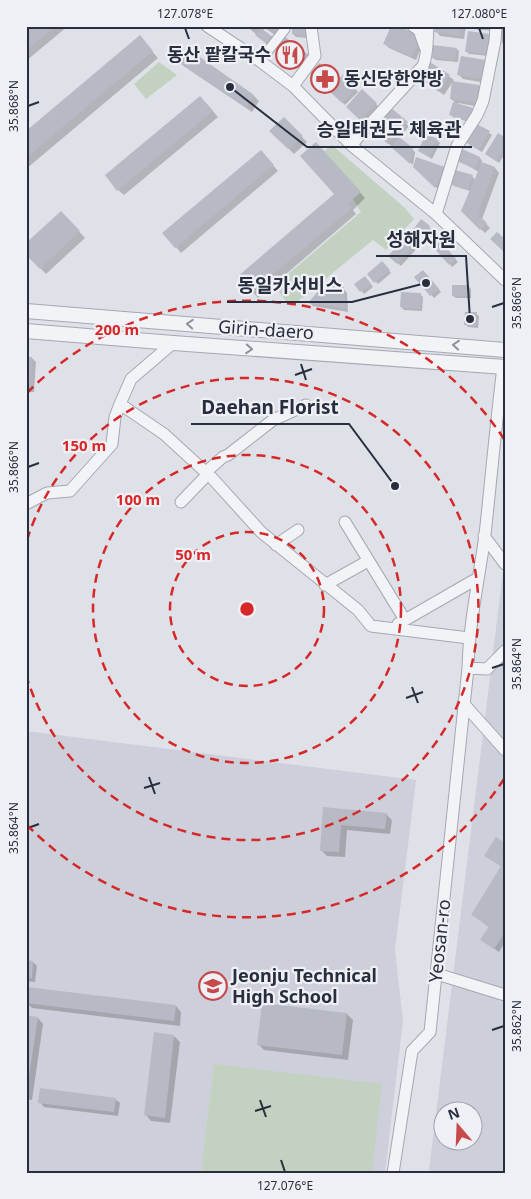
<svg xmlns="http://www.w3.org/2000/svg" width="531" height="1199" font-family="'Noto Sans','Noto Sans KR',sans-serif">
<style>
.built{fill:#cdd0da;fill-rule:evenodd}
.green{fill:#c3d1c1}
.shadow{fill:#0003}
.building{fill:#b7bac4}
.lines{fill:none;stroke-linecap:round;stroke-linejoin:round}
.pedestrian-casing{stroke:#a5a8b2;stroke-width:11}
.minor-casing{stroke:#a5a8b2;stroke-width:13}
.tertiary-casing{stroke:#a5a8b2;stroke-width:16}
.pedestrian{stroke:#f2f3f6;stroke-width:9}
.minor{stroke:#f2f3f6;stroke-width:11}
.tertiary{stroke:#f2f3f6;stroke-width:14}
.oneway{stroke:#8e909a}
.ticks{fill:none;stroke:#292e3e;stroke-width:2}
.ring{fill:none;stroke:#d62828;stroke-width:2.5;stroke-dasharray:9 6}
.labels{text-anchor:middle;stroke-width:4.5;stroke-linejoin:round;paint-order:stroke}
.poi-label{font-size:18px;font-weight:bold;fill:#292e3e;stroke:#eff0f5;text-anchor:start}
.street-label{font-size:18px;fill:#292e3e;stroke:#eff0f5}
.centre{fill:#d62828;stroke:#eff0f5;stroke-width:2.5}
.ring-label{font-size:15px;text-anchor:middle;font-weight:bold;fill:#d62828;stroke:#eff0f5;stroke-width:4.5;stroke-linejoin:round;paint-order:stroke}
.leader{fill:none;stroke:#292e3e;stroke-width:2}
.callout-dot{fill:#292e3e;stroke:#eff0f5;stroke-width:2}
.callout-label{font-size:19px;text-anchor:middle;font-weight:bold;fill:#292e3e;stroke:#eff0f5;stroke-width:4.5;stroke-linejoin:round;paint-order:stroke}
.neatline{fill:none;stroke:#292e3e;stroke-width:2}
.ticks-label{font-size:12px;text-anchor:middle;fill:#292e3e}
</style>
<rect width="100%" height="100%" fill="#dfe1e8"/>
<!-- built -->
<path class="built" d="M505,556V1173H438L429,1170ZM444,1112H474V1142H444Z
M26,731L416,780L395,950L403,1021L385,1173H26Z"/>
<!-- green -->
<path class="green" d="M159,62L177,75L146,99L134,84Z
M332,145L405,208L414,219L386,250L373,240L291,307L274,286L361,212L324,151Z
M214,1064L382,1084L372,1173H201Z"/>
<!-- shadow -->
<path class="shadow" d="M27,26H68L26,61Z
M246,26H281L275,35L265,28L263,31L271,46Z
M307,26L309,38L296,37L293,34Z
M436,26H466L464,39L440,36L436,31Z
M470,26H495V31L473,29Z
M502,27H505V45L502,43Z
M489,35L490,56L469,54L466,51Z
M424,41L416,60L389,48L385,44Z
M145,43L158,58L26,169V133Z
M456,49L459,51L458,62L436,60L433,58Z
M179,62L254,96L259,101L252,112L185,67Z
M430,63L454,80L444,95L420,78Z
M319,64L336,78L329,87L314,76Z
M489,66L486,83L463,79L459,75Z
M343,76L358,92L345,105L330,90Z
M479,86L483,90L480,107L458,103V105L473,110L475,112L472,123L453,117L451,115L455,102L451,99Z
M362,91L378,106L363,122L347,107Z
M206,103L218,117L124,195L118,190Z
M390,109L409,126L399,138L415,152L413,165L372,129Z
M284,119L307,142L294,154L271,131Z
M476,124L492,135L482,152L466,142Z
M505,139V154L499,163L486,154Z
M437,140L440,143L432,159L419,151Z
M321,149L365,198L353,210L356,214L258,298L239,277L336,194Z
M463,150L480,158L482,161L481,164L495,168L499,173L482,219L490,228L485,233L462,211L470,191L454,186L452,184L472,176L475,180L479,172L458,160Z
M266,157L278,171L181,253L176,247Z
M415,167L444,168L448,172L440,191Z
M61,212L85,238L46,274L26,253Z
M421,221L432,230L425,238L417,232Z
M408,236L419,246L401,266L390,256Z
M443,245L458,262L452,267L450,264Z
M382,263L391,273L378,284L369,274Z
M426,274L441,292L434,298L416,277Z
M368,280L373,287L364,294L356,284Z
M468,286L471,289V298H456L453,296Z
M343,288L347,293L348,312L313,306L310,303Z
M420,294L423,297L422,311L404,310L401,307Z
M476,314L479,316L478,328L468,327L466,324Z
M26,358H32L36,362L34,392H26Z
M324,809L386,814L392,820L390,834L347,830L345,857L327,856L321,850Z
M505,844V942L499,952L486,943L489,927L473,915L502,867L486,856Z
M26,961L33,962L37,966L35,982L26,981Z
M26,1002L176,1006L181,1012L180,1026L32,1008Z
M263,1004L347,1014L353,1020L348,1060L264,1050L259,1045Z
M26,1017L38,1018L43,1024L32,1100L26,1099Z
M174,1036L180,1042L170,1123L151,1121L146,1115Z
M115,1099L120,1103L118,1116L44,1107L40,1102Z
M153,1171L172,1173H152Z"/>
<!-- building -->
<path class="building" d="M26,26H55L26,51Z
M292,26H307L306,36L292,34Z
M391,26H398L421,36L412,57L383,44Z
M435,26H461L460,36L434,32Z
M261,28L274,38L268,45L255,35Z
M468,31L490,34L488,54L465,52Z
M140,35L153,51L26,158V131Z
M284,36L309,55L300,68L274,49Z
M433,45L457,48L455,60L432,58Z
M187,48L254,95L246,107L178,62Z
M461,56L486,60L482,79L457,75Z
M430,62L450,75L439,92L419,78Z
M319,63L334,75L326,86L310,74Z
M343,75L357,88L342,103L328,90Z
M452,81L479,85L476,103L450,99Z
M362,89L377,103L360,120L346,107Z
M200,96L213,111L117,191L105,175Z
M453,102L473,108L469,121L449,115Z
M390,107L408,122L396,135L379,119Z
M284,117L303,136L288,149L269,131Z
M378,120L396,136L388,144L371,129Z
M475,123L490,131L479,150L465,142Z
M498,133L505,137V147L496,161L485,154Z
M426,134L438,139L429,157L418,151Z
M399,137L413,148L410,164L391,147Z
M316,142L361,192L348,203L352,208L251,293L237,277L334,194L300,156Z
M462,149L480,157L475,169L457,161Z
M261,150L274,165L175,248L162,233Z
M416,157L445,167L435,188L413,167Z
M482,162L495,167L478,214L487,223L480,230L461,211Z
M455,170L473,175L468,190L450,184Z
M61,211L80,231L40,269L26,255V243Z
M421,219L430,226L422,237L413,230Z
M497,232L505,239L503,251L490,239Z
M408,235L417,243L397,264L388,256Z
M441,241L456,259L449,265L433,247Z
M382,261L390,270L374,283L367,274Z
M423,270L439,289L430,296L414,277Z
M365,276L371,284L360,292L354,284Z
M324,284L344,287L345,308L308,303Z
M452,285H469V296H452Z
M401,292L421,293L420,309L400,307Z
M465,312H477L476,326L464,325Z
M26,357H32L30,389L26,388Z
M323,807L387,813L385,829L341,825L339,852L320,851Z
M496,837L505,843V932L494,949L480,940L489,926L471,915L501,866L484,856Z
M26,960L33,961L32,978H26Z
M27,987L176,1005L174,1021L26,1003Z
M262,1003L347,1013L342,1055L257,1045Z
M26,1015L38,1017L27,1090H26Z
M154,1032L174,1035L165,1118L144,1115Z
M40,1088L116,1098L114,1112L38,1103Z"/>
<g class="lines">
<defs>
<path id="pedestrian" d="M260,61L285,29V26"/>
<path id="minor" d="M207,26L260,61L293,86L351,145L436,214L505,280
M413,26L419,30L425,47
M293,86L315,56L311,26
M351,145L423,66C428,54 427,40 428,26
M436,214L457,146L477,115L483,101L495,41L496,26
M173,343L131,379L120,404L164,434L212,478L261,532L358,610L371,626L469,638
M206,472L223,457L228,455L273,420L306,405
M181,502L208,474
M26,504L47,493L70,491L112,444L115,417L120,404
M345,522L405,620
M484,536L505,564
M276,545L298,530
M325,585L368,561
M398,624L478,578
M468,668L487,669L505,651
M463,703L505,750
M437,974L505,995
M393,1173L412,1051L430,1032L468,668C469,623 479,579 485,535C491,479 496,423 503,367L505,366"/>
<path id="tertiary" d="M26,311L505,350
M26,331L173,343L505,367"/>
</defs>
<!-- pedestrian casing -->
<use href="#pedestrian" class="pedestrian-casing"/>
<!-- minor casing -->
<use href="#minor" class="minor-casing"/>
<!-- tertiary casing -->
<use href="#tertiary" class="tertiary-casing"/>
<!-- pedestrian -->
<use href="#pedestrian" class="pedestrian"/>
<!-- minor -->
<use href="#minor" class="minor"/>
<!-- tertiary -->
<use href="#tertiary" class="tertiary"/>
</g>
<!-- one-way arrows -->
<defs><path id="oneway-chevron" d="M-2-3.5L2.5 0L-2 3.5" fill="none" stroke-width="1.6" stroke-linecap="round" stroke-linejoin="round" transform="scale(1.25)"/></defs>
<g class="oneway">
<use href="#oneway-chevron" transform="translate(190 324) rotate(-176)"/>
<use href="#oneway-chevron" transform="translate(456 345) rotate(-175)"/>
<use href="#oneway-chevron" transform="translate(249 349) rotate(4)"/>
</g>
<!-- ticks -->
<path class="ticks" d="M185,28L189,39M479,28L483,39M28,106L39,102M492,307L504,303M301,364L306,380M295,375L312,369M28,467L39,463M492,668L504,664M412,687L418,703M406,698L423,692M149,777L155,794M144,788L160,783M28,828L39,824M492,1030L504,1026M260,1100L266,1117M255,1111L271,1106M281,1160L285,1172"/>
<!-- distance rings -->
<g class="ring">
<circle cx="247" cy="609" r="77"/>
<circle cx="247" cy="609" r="154"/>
<path d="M27 540A231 231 0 1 1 27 678"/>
<path d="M504 779A308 308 0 0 1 27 825M27 393A308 308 0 0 1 504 439"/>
</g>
<!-- icons -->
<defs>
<symbol id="restaurant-ring" viewBox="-11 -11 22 22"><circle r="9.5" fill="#eff0f5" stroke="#c74a4b" stroke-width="1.5"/><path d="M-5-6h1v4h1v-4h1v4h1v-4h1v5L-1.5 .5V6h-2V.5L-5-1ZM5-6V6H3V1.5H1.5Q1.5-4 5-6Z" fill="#c74a4b"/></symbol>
<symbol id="pharmacy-ring" viewBox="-11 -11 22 22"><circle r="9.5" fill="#eff0f5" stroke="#c74a4b" stroke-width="1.5"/><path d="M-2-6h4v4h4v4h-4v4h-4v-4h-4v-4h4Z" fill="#c74a4b"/></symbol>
<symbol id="school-ring" viewBox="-11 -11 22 22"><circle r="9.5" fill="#eff0f5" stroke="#c74a4b" stroke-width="1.5"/><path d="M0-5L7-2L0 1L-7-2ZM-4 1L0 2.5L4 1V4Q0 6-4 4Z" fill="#c74a4b"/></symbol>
</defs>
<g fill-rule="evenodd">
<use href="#restaurant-ring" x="274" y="39" width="32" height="32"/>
<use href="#pharmacy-ring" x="309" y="63" width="32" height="32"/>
<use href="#school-ring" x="197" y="970" width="32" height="32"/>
</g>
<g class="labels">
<!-- poi labels -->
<g class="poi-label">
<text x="271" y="61" text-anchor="end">동산 팥칼국수</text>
<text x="344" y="85">동신당한약방</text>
<text x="232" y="982">Jeonju Technical<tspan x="232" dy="21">High School</tspan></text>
</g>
<!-- street labels -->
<g class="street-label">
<text transform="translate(266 330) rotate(4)" y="6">Girin-daero</text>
<text transform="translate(440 941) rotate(-84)" y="6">Yeosan-ro</text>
</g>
</g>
<circle cx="247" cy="609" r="8" class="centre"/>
<g class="ring-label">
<text x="117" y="335">200 m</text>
<text x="84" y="451">150 m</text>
<text x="138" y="505">100 m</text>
<text x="193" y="560">50 m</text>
</g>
<!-- callouts -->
<path class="leader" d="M230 87L307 147H472M470 319L466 256H376M426 283L352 302H227M395 486L349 424H191"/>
<g class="callout-dot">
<circle cx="230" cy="87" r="5"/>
<circle cx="470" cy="319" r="5"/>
<circle cx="426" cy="283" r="5"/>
<circle cx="395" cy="486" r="5"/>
</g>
<g class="callout-label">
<text x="389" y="136">승일태권도 체육관</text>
<text x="421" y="246">성해자원</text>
<text x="290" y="292">동일카서비스</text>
<text x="270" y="414">Daehan Florist</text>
</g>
<!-- border -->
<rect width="531" height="1199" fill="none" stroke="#eff0f5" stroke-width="55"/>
<!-- north arrow -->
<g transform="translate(458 1126) rotate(341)"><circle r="24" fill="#eff0f5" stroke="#a0a2ac"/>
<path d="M0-4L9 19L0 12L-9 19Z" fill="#c74a4b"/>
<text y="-8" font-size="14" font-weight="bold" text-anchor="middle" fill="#292e3e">N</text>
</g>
<rect x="28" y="28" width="476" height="1144" class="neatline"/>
<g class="ticks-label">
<text x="185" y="18">127.078°E</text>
<text x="479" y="18">127.080°E</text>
<text transform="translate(14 106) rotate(-90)" y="4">35.868°N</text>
<text transform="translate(517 303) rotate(-90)" y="4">35.866°N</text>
<text transform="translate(14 467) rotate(-90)" y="4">35.866°N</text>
<text transform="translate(517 664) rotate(-90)" y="4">35.864°N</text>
<text transform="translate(14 828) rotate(-90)" y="4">35.864°N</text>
<text transform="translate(517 1026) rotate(-90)" y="4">35.862°N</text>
<text x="285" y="1190">127.076°E</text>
</g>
</svg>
